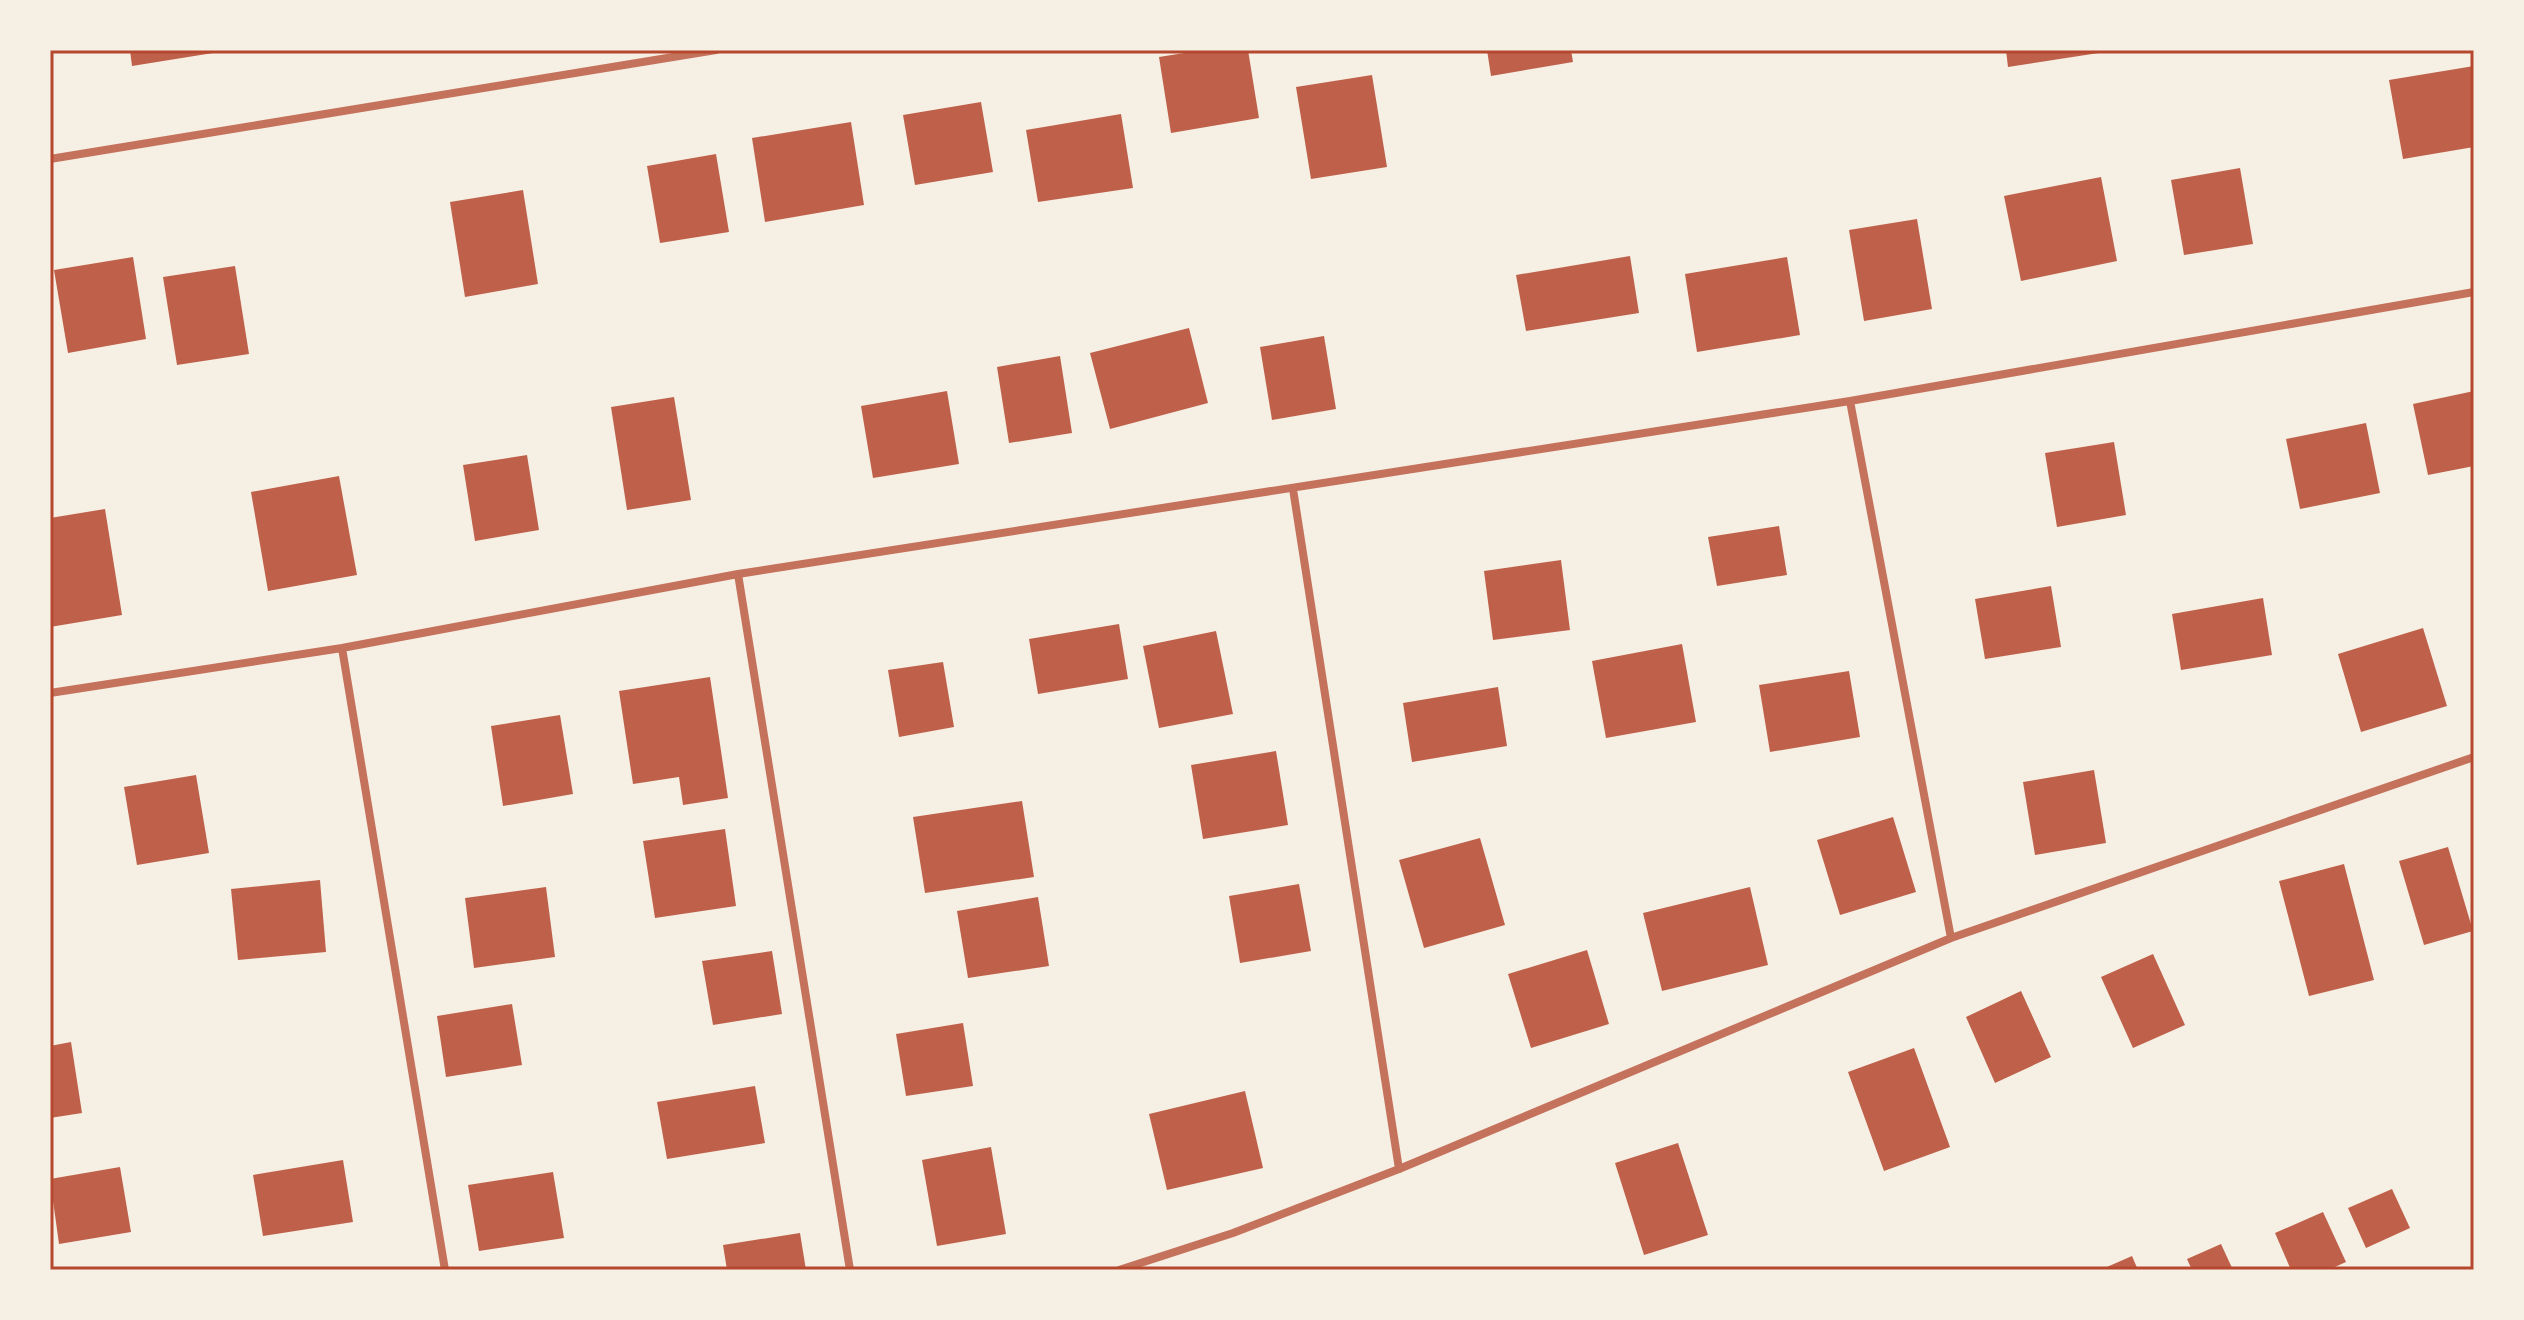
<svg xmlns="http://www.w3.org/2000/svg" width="2524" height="1320" font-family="'Open Sans',sans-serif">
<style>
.building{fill:#bf614a}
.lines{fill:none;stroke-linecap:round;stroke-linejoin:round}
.minor{stroke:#c5725c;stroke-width:8}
.neatline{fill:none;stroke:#b5482f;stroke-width:3}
</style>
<rect width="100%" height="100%" fill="#f6efe4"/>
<!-- building -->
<path class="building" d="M130,50H213V53L132,66Z
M1203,50H1248L1259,118L1171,133L1159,57Z
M1487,50H1571L1573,62L1491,76Z
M2006,50H2105V52L2008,67Z
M2474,66V147L2403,159L2389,80Z
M1372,75L1387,167L1311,179L1296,87Z
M981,102L993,172L915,185L903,115Z
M1121,114L1133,188L1038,202L1026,130Z
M851,122L864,205L765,222L752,138Z
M716,154L729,232L660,243L647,166Z
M2240,168L2253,244L2184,255L2171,180Z
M2101,177L2117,261L2021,281L2004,196Z
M523,190L538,284L465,297L450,202Z
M1917,219L1932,309L1864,321L1849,230Z
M1630,256L1639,313L1526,331L1516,275Z
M133,257L146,339L68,353L54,270Z
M1787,257L1800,335L1697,352L1685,274Z
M235,266L249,354L177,365L163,277Z
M1189,328L1208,403L1110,429L1090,353Z
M1324,336L1336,409L1272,420L1260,347Z
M1060,356L1072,433L1009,443L997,367Z
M947,391L959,464L873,478L861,406Z
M2474,391V466L2428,475L2413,404Z
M674,397L691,500L627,510L611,407Z
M2366,423L2380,493L2300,509L2286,439Z
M2114,442L2126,515L2057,527L2045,453Z
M527,455L539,530L475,541L463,465Z
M339,476L357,575L268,591L251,492Z
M105,509L122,615L50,627V518Z
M1779,526L1787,575L1717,586L1708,537Z
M1561,560L1570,630L1493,640L1484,571Z
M2051,586L2061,647L1985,659L1975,599Z
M2263,598L2272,655L2181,670L2172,614Z
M1119,624L1128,679L1038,694L1029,639Z
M2423,628L2447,706L2361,732L2338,654Z
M1216,631L1233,714L1159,728L1143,646Z
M1682,644L1696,722L1606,738L1592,661Z
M943,662L954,727L899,737L888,670Z
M1849,671L1860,737L1770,752L1759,685Z
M710,677L728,798L683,805L679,777L633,784L619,691Z
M1498,687L1507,746L1412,762L1403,703Z
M560,715L573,794L503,806L491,726Z
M1276,751L1288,825L1203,839L1191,765Z
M2094,770L2106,843L2035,855L2023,782Z
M196,775L209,853L137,865L124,787Z
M1022,801L1034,877L925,893L913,817Z
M1893,817L1916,892L1840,915L1817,840Z
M725,829L736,906L655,918L643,841Z
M1480,838L1505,925L1424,948L1399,860Z
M2448,847L2473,931L2424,945L2399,861Z
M2344,864L2374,980L2309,996L2279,881Z
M320,880L326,952L238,960L231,889Z
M1299,884L1311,951L1240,963L1229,896Z
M546,887L555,957L474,968L465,898Z
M1750,887L1768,965L1662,991L1643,913Z
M1038,897L1049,966L968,978L957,911Z
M1587,950L1609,1024L1531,1048L1508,974Z
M772,951L782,1014L713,1025L702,961Z
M2153,954L2185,1025L2133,1048L2101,977Z
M2021,991L2051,1057L1995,1083L1966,1017Z
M512,1004L522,1065L446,1077L437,1016Z
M963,1023L973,1086L906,1096L896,1034Z
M71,1042L82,1113L50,1118V1046Z
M1914,1048L1950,1147L1884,1171L1848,1072Z
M755,1086L765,1143L667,1159L657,1102Z
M1245,1091L1263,1168L1167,1190L1149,1114Z
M1678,1143L1708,1235L1644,1255L1615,1163Z
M991,1147L1006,1234L937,1246L922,1160Z
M343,1160L353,1222L263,1236L253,1175Z
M120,1167L131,1232L59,1244L50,1179Z
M553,1172L564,1238L479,1251L468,1185Z
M2392,1189L2410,1228L2366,1248L2348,1208Z
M2323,1212L2346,1262L2328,1270H2291L2275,1233Z
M800,1233L806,1270H727L723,1245Z
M2221,1244L2233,1270H2192L2187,1259Z
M2132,1256L2138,1270H2100Z"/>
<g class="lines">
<!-- minor -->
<path class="minor" d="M50,159L716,50
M1850,401L1951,938
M1293,489L1399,1169
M738,574L850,1270
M342,648L445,1270
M50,693L342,648L738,574L1850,401L2474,292
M1119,1270L1233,1233L1399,1169L1951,938L2474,757"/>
</g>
<!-- border -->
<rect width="2524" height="1320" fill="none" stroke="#f6efe4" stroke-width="104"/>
<rect x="52" y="52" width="2420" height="1216" class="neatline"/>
</svg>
